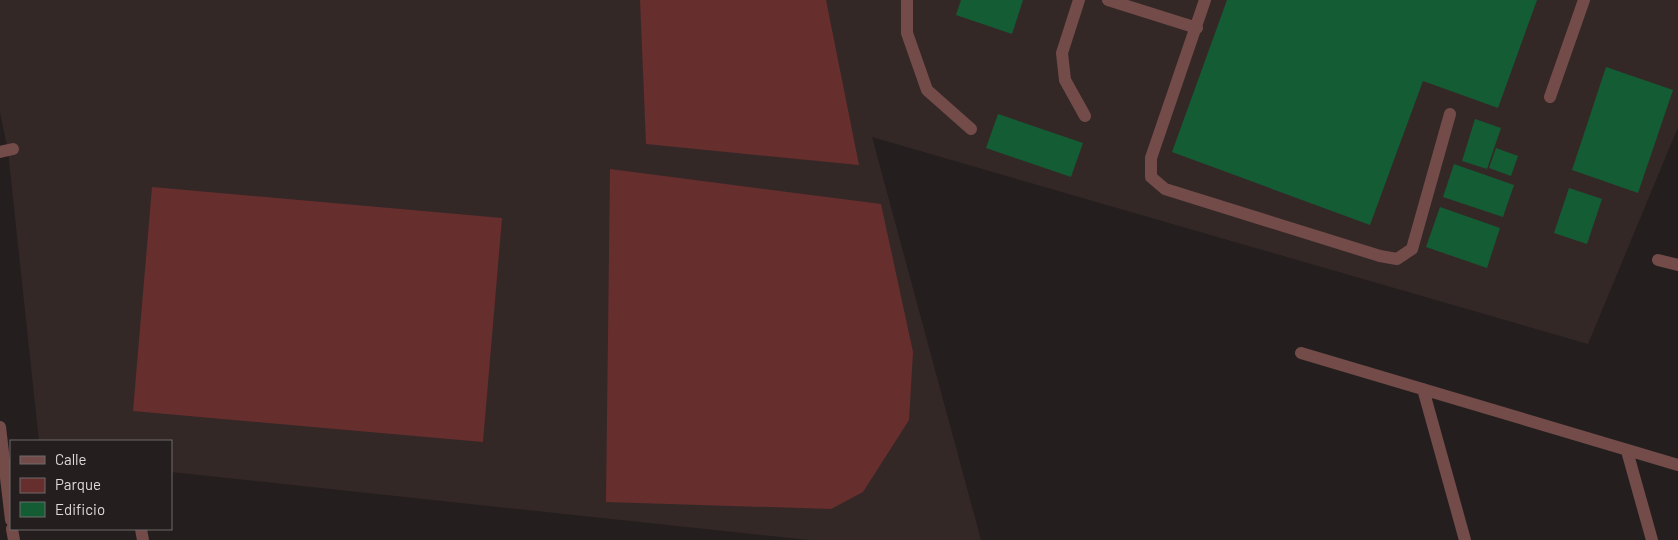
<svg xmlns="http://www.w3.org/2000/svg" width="1678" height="540" font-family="Barlow,sans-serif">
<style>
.built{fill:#342827}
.green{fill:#672e2e}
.building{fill:#145c34}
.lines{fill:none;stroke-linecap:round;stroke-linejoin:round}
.minor{stroke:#734c4a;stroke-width:12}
</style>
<rect width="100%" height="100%" fill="#241f1e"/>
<!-- built -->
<path class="built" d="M0,0H1678V127L1588,344L872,137L981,540H809L171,472V441H39L8,151L0,112Z"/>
<!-- green -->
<path class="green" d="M640,0H826L859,165L646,144Z
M610,169L881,204L913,352L909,420L863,492L831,509L606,502Z
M152,187L502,218L483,442L133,411Z"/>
<!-- building -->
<path class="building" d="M961,0H1023L1012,34L956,15Z
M1227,0H1537L1498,108L1423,81L1370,225L1172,152Z
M1606,67L1673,90L1638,193L1572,170Z
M998,114L1083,143L1071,177L986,148Z
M1475,119L1501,128L1487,169L1462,161Z
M1496,148L1518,156L1511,176L1489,168Z
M1454,164L1514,185L1503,217L1443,197Z
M1569,188L1602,199L1587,244L1554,233Z
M1440,207L1500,228L1487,268L1426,247Z"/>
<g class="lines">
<!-- minor -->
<path class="minor" d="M907,0V33L927,90L971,129
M1079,0L1062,53L1065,80L1085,116
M1108,0L1197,28
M1205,0L1151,158V177L1165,189L1380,256L1397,259L1412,249L1450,114
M1550,97L1584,0
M0,152L13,149
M1658,260L1678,265
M1301,353L1678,465
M1423,389L1465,540
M0,427L11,520
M1627,451L1652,540
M12,529L14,540
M141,529L143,540"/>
</g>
<!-- legend -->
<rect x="10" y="440" width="162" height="90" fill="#241f1e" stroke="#6f6a6a"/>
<rect x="20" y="456" width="25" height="8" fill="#734c4a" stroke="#6f6a6a"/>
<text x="55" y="465" font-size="15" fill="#dfdbdb">Calle</text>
<rect x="20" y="478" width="25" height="15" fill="#672e2e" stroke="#6f6a6a"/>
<text x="55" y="490" font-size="15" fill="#dfdbdb">Parque</text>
<rect x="20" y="502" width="25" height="15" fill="#145c34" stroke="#6f6a6a"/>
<text x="55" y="515" font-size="15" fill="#dfdbdb">Edificio</text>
</svg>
